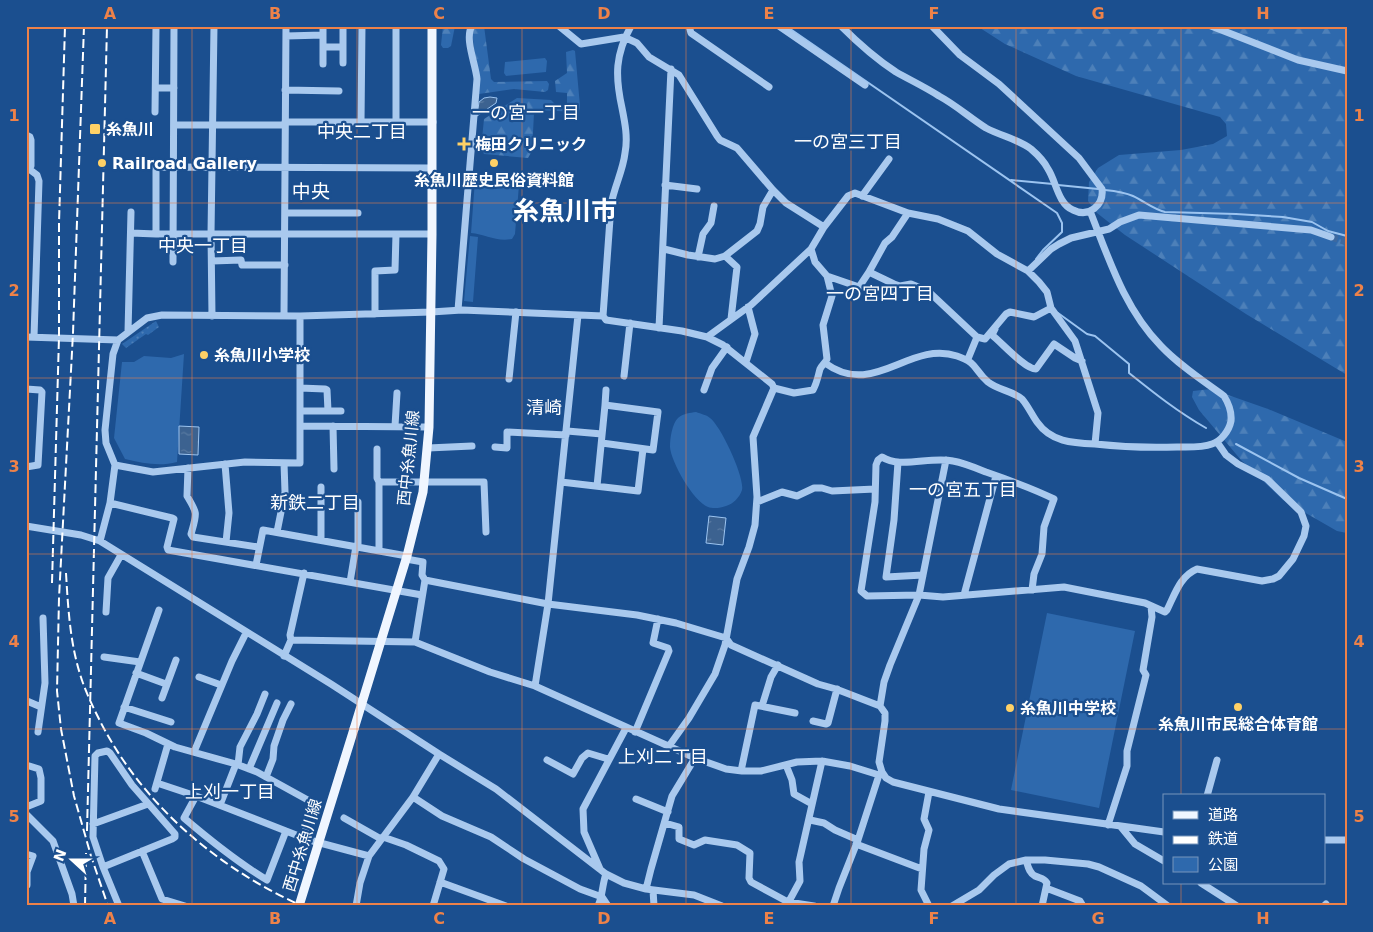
<svg xmlns="http://www.w3.org/2000/svg" width="1373" height="932" font-family="'DejaVu Sans','Noto Sans JP',sans-serif">
<style>
.green{fill:#2e69ad}
.forest{fill:url(#forest-firs)}
.park{fill:url(#park-dots)}
.water{fill:url(#water-ripples);stroke:#9cc4f0}
.lines{fill:none;stroke-linecap:round;stroke-linejoin:round}
.stream{stroke:#9cc4f0;stroke-width:2}
.minor-tunnel{stroke:#3d69a0;stroke-width:7;stroke-dasharray:7 3.5;stroke-linecap:butt}
.minor{stroke:#a9c9ee;stroke-width:7}
.major{stroke:#f0f6ff;stroke-width:9}
.rail{stroke:#fff;stroke-width:2;stroke-dasharray:9 4;stroke-linecap:butt}
.major-bridge{stroke:#f0f6ff;stroke-width:9}
.grid{fill:none;stroke:#ee8249;stroke-width:1;stroke-opacity:0.55}
.poi-dot{fill:#ffd166;stroke:#1b4f8f;stroke-width:2}
.labels{text-anchor:middle;stroke-width:4.5;stroke-linejoin:round;paint-order:stroke}
.poi-label{font-size:16px;font-weight:bold;fill:#fff;stroke:#1b4f8f;text-anchor:start}
.street-label{font-size:16px;fill:#fff;stroke:#1b4f8f}
.neighbourhood-label{font-size:18px;fill:#fff;stroke:#1b4f8f}
.quarter-label{font-size:19px;fill:#fff;stroke:#1b4f8f}
.town-label{font-size:26px;font-weight:bold;fill:#fff;stroke:#1b4f8f}
.neatline{fill:none;stroke:#ee8249;stroke-width:2}
.grid-label{font-size:16px;text-anchor:middle;font-weight:bold;fill:#ee8249}
</style>
<defs>
<pattern id="forest-firs" width="22" height="20" patternUnits="userSpaceOnUse" patternTransform="scale(1.25)"><rect width="22" height="20" fill="#2e69ad"/><path d="M5 1l3.5 6h-7zM16 11l3.5 6h-7z" fill="#4d80b9"/></pattern>
<pattern id="park-dots" width="8" height="8" patternUnits="userSpaceOnUse" patternTransform="scale(1.25)"><rect width="8" height="8" fill="#2e69ad"/><path d="M2 2h.1M6 6h.1" fill="none" stroke="#4d80b9" stroke-width="1.8" stroke-linecap="round"/></pattern>
<pattern id="water-ripples" width="26" height="14" patternUnits="userSpaceOnUse" patternTransform="scale(1.25)"><rect width="26" height="14" fill="#3c6290"/><path d="M2 4q2-2 4 0t4 0M15 11q2-2 4 0t4 0" fill="none" stroke="#597aa1"/></pattern>
</defs>
<rect width="100%" height="100%" fill="#1b4f8f"/>
<!-- green -->
<path class="green" d="M545,58L547,61L546,72L506,76L504,73L505,62Z
M475,180L519,185L515,234L512,239C496,242 485,234 471,233Z
M470,236L478,237L473,302L464,301Z
M184,354L177,462C159,467 143,463 125,459L114,438L122,362H134L144,356L171,358Z
M696,412C701,414 707,415 710,418C721,426 745,478 742,490C740,497 733,504 726,506C721,508 713,509 708,507C693,501 671,462 670,447C670,438 672,424 678,418C684,413 690,413 696,412Z
M1047,613L1135,631L1099,808L1011,790Z"/>
<!-- forest -->
<path class="forest" d="M443,26H455L451,46L448,48H443L441,45Z
M476,26H484L491,79L494,82L547,81L549,84L548,90L545,92L514,89L479,94L472,30Z
M977,26H1134L1181,29L1209,26H1347V375L1246,314L1125,235L1097,213L1088,201L1089,182L1098,168L1119,155L1181,150L1213,144L1227,136L1226,124L1220,117L1076,76L1005,44Z
M573,50L575,51L580,106L579,112L536,110L534,113L532,151L528,158L484,154L481,149L484,119L517,98L551,100L556,105L567,106V93L556,92L555,81L567,73L566,52Z
M1211,389L1268,409L1347,442V533L1337,531L1283,500L1241,460L1199,410L1192,397L1193,391Z"/>
<!-- park -->
<path class="park" d="M156,321L159,327L148,335L146,334L126,348L122,344Z"/>
<!-- water -->
<path class="water" d="M490,97L497,98L496,103L477,116L479,102L484,98Z
M179,426L199,427L198,455L179,454Z
M709,516L726,518L723,545L706,543Z"/>
<g class="lines">
<!-- stream -->
<path class="stream" d="M786,26L1057,213L1062,223V232L1043,250L1036,259
M1011,180L1053,184
M1058,185L1098,189
M1105,190C1115,191 1124,192 1133,196C1144,201 1153,209 1165,212L1236,214L1283,217L1312,222L1328,231L1347,236
M1058,313L1087,334L1095,336L1129,364V373C1154,393 1178,412 1206,428
M1236,444L1299,478L1347,499"/>
<!-- minor-tunnel -->
<path class="minor-tunnel" d="M1331,237L1347,242"/>
<!-- minor -->
<path class="minor" d="M323,26V64
M343,26V63
M396,26V122
M559,26L581,44L624,37L637,43L649,57L679,75L717,136L720,140L737,148L773,190L786,203L824,227
M689,26L691,33L769,87
M779,26L865,85
M841,26C858,43 876,59 896,72C910,80 925,87 939,96C956,105 970,118 986,128C1001,136 1018,139 1031,149C1038,155 1044,161 1048,169C1056,181 1058,204 1073,210C1089,218 1104,205 1102,189L1079,158L999,84L960,55L932,26
M1211,26L1298,60L1347,71
M286,36L323,35
M323,47H343
M156,88H174
M285,90L339,91
M155,112L156,26
M285,122H433
M361,122L362,26
M174,125H285
M26,135L30,137L31,140V166L27,170
M432,168L156,167V234H432
M29,169L37,175L39,181L34,337
M665,185L697,189
M862,196L889,159
M1090,211C1109,259 1124,308 1161,346C1179,365 1202,380 1224,396C1229,404 1232,411 1231,421C1229,431 1221,441 1212,444C1201,448 1188,447 1177,447C1149,448 1122,447 1095,444
M285,213H358
M131,233L156,234
M664,249L688,255L715,259L725,256L757,231L760,224L763,207L773,190
M725,256L737,267L731,319
M698,257L703,234L711,223L714,206
M212,261L241,260L242,265H285
M173,262L174,26
M1028,271L1051,249L1059,244L1071,238L1109,229L1120,222L1139,215L1311,230L1331,237
M869,272L894,284L900,286L911,284L928,291L977,337L985,339L1006,314L1010,312L1034,317L1051,308
M827,276L859,287L869,272L885,243L892,237L908,213
M458,310L477,79C476,65 464,38 472,26
M375,314V271L395,270L396,234
M284,315L286,26
M212,316L211,234L214,26
M603,316L611,205C614,187 623,171 625,153C628,138 625,123 622,108C615,76 615,55 631,26
M659,328L671,69
M995,329L992,335C1002,343 1025,369 1036,369L1054,344L1075,358L1082,361
M128,332L131,212
M26,337L118,340L147,318L162,315L300,316L431,312L462,310L603,316L606,320L682,331L707,337L723,345L772,384L774,388L794,393L813,390C817,383 818,376 820,369C822,365 825,363 827,359L823,325L832,296L827,276L815,262L811,249
M707,337L751,305L811,249L824,227L848,196L855,193L908,213L938,219L968,231L997,254L1028,271L1039,282L1047,292L1051,308L1075,341L1098,413L1095,444C1072,443 1051,442 1037,422C1032,415 1028,406 1022,399C1013,391 998,390 988,382C974,370 978,363 957,356C909,340 874,399 825,363
M968,359L977,337
M746,362L755,334L748,307
M624,376L630,323
M509,379L516,312
M300,388L325,389L327,390L328,411
M26,389L40,390L42,392L38,465L26,467
M704,390L712,368L727,347
M300,411H341
M300,426L429,427
M333,426L334,469
M395,426L397,393
M567,431L602,434
M602,443L653,450L658,412L605,405L606,390
M495,447L507,448V432L566,435
M428,448L472,446
M377,449V478L379,482
M898,462L894,520L886,577L923,575
M225,464L229,513L226,542
M115,465L153,472L245,462L300,463V316
M188,468L187,496C198,514 197,513 191,534L193,537L258,547
M561,482L638,491L643,449
M597,486L605,405
M321,487V540
M757,502L782,492L797,496L814,488H822L832,491L875,489
M110,503L172,518L174,519L167,547L168,550L422,595
M26,526L81,535L100,541L331,684L439,754L496,789L606,874L624,883L646,889L694,895L722,906
M277,532L285,492L284,463
M100,541L110,503L115,465L106,443L105,430L113,354L118,340
M358,546V502
M379,550V482H484L486,532
M406,559L423,562L422,575L425,580
M256,565L263,530L407,556
M350,582L356,546
M1032,590L1034,574L1042,554L1044,527L1054,499C1032,488 1009,480 986,472C976,468 964,463 953,461C931,456 900,469 882,457L878,460L876,465L875,502L861,591L867,596L919,595L943,597L1064,587L1145,603L1165,612L1167,610C1175,594 1180,576 1197,569L1262,581L1273,579L1279,576L1293,559L1304,536L1306,526L1301,512L1267,479L1238,464L1226,455L1217,442
M964,595L996,476
M159,610L119,723L146,733L175,747L236,764L257,772L315,804L303,837
M106,612L108,578L121,555
M291,640L415,642L490,672L535,686L695,758L726,769L742,771H761L797,762L822,761L850,766L879,775
M415,642L425,580L548,604L637,615L676,623L726,638L731,645L818,684L836,689L880,706L885,713V721L879,762L882,772L886,778L893,782L999,809L1164,832
M284,656L291,640L290,635L304,573
M104,657L140,662
M136,673L166,684
M199,677L221,685
M535,686L548,604L578,315
M162,698L176,660
M27,701L41,707
M762,706L771,677L778,665
M880,706L884,682L890,665L919,595L946,460
M124,707L171,722
M813,721L826,724L828,723L837,689
M38,732L45,683L43,618
M635,732L669,651L668,648L653,643L658,619
M669,746L689,718L715,674L725,645L737,579L749,547L755,525L757,497L753,437L774,388
M194,752L232,661L246,633
M547,760L573,774L582,758L588,753L608,759
M26,765L39,769L41,778V801L26,807
M238,765L240,747L257,714L265,694
M786,765L792,780L794,794L812,804
M249,769L277,703
M741,771L755,705L795,713
M266,777L273,759L274,746L283,720L291,704
M157,783L196,796L309,840L369,856
M155,789L168,744
M196,796L184,818C211,841 237,862 267,880L286,831
M1207,796L1217,760
M413,797L442,816L491,837L524,859L580,889L602,897L608,906
M636,799L668,812
M220,805L236,764
M26,814L53,841L72,894L74,906
M344,818L381,839
M810,820L824,823L835,830L858,840
M665,823L679,827V839L694,845L705,840L737,845L750,853L749,878L751,882L788,902L814,906
M93,824L148,804
M1108,825L1127,766V751L1146,675L1143,670L1152,617L1151,606
M1121,827L1135,844L1164,861
M383,837L406,845L439,861L444,869L433,906
M1324,840H1347
M856,844L922,869
M142,851L162,899L185,906
M26,854L33,856L27,872V885
M1026,860C1028,866 1029,873 1035,876C1041,879 1043,877 1047,883L1042,906
M103,867L172,839L175,837V834L132,785L110,753L107,751L98,753L95,756L93,837L103,867L119,906
M600,869L584,832L583,809L626,728
M440,882L506,906
M1201,883L1237,906
M1046,888L1080,901L1083,906
M646,889L651,869L672,796L695,758
M653,890L654,906
M787,905L800,881L799,862L822,761
M356,906L360,883L369,856L413,797L439,754
M598,906C603,895 602,885 606,874
M833,906L839,888L858,840L879,775L882,772
M929,906L921,890L924,849L929,830L924,819L929,792
M952,906L979,890L994,875L1009,864L1026,860H1045L1088,864L1099,867L1141,886L1168,906
M1324,906L1326,904"/>
<!-- major -->
<path class="major" d="M354,729L407,556L423,492L429,427L432,234V26"/>
<!-- rail -->
<path class="rail" d="M84,26L73,333L59,598L57,691L61,729L74,796L91,856L108,906
M66,573C68,607 70,642 80,674C85,691 93,707 101,723C144,806 218,868 302,906
M52,583L59,337V223L65,26
M87,831L107,26
M85,906L86,853"/>
<!-- major-bridge -->
<path class="major-bridge" d="M299,906L354,729"/>
</g>
<!-- grid -->
<path class="grid" d="M192,26V906M357,26V906M522,26V906M686,26V906M851,26V906M1016,26V906M1181,26V796M26,203H1347M26,378H1347M26,554H1347M26,729H1347M1181,883V906"/>
<!-- markers -->
<g class="poi-dot">
<rect x="89" y="123" width="12" height="12" rx="2.5"/>
<path d="M461.5 136.5h5v5h5v5h-5v5h-5v-5h-5v-5h5z"/>
<circle cx="102" cy="163" r="5"/>
<circle cx="494" cy="163" r="5"/>
<circle cx="204" cy="355" r="5"/>
<circle cx="1238" cy="707" r="5"/>
<circle cx="1010" cy="708" r="5"/>
</g>
<g class="labels">
<!-- poi labels -->
<g class="poi-label">
<text x="106" y="135">糸魚川</text>
<text x="475" y="150">梅田クリニック</text>
<text x="112" y="169">Railroad Gallery</text>
<text x="494" y="186" text-anchor="middle">糸魚川歴史民俗資料館</text>
<text x="214" y="361">糸魚川小学校</text>
<text x="1020" y="714">糸魚川中学校</text>
<text x="1238" y="730" text-anchor="middle">糸魚川市民総合体育館</text>
</g>
<!-- street labels -->
<g class="street-label">
<text transform="translate(408 458) rotate(-84)" y="6">西中糸魚川線</text>
<text transform="translate(302 845) rotate(-73)" y="6">西中糸魚川線</text>
</g>
<!-- neighbourhood labels -->
<g class="neighbourhood-label">
<text x="526" y="119">一の宮一丁目</text>
<text x="362" y="138">中央二丁目</text>
<text x="848" y="148">一の宮三丁目</text>
<text x="203" y="252">中央一丁目</text>
<text x="880" y="300">一の宮四丁目</text>
<text x="544" y="414">清崎</text>
<text x="963" y="496">一の宮五丁目</text>
<text x="315" y="509">新鉄二丁目</text>
<text x="663" y="763">上刈二丁目</text>
<text x="230" y="798">上刈一丁目</text>
</g>
<!-- quarter labels -->
<g class="quarter-label">
<text x="311" y="198">中央</text>
</g>
<!-- town labels -->
<g class="town-label">
<text x="565" y="220">糸魚川市</text>
</g>
</g>
<!-- border -->
<rect width="1373" height="932" fill="none" stroke="#1b4f8f" stroke-width="55"/>
<!-- legend -->
<rect x="1163" y="794" width="162" height="90" fill="#1b4f8f" stroke="#7695bc"/>
<rect x="1173" y="811" width="25" height="8" fill="#f0f6ff" stroke="#7695bc"/>
<text x="1208" y="820" font-size="15" fill="#ffffff">道路</text>
<rect x="1173" y="836" width="25" height="8" fill="#ffffff" stroke="#7695bc"/>
<text x="1208" y="844" font-size="15" fill="#ffffff">鉄道</text>
<rect x="1173" y="857" width="25" height="15" fill="#2e69ad" stroke="#7695bc"/>
<text x="1208" y="870" font-size="15" fill="#ffffff">公園</text>
<!-- north arrow -->
<g transform="translate(72 860) rotate(291)" stroke="#1b4f8f" stroke-width="4" paint-order="stroke">
<path d="M0-4L9 19L0 12L-9 19Z" fill="#ffffff"/>
<text y="-8" font-size="14" font-weight="bold" text-anchor="middle" fill="#ffffff">N</text>
</g>
<rect x="28" y="28" width="1318" height="876" class="neatline"/>
<g class="grid-label">
<text x="110" y="19">A</text>
<text x="275" y="19">B</text>
<text x="439" y="19">C</text>
<text x="604" y="19">D</text>
<text x="769" y="19">E</text>
<text x="934" y="19">F</text>
<text x="1098" y="19">G</text>
<text x="1263" y="19">H</text>
<text x="14" y="121">1</text>
<text x="1359" y="121">1</text>
<text x="14" y="296">2</text>
<text x="1359" y="296">2</text>
<text x="14" y="472">3</text>
<text x="1359" y="472">3</text>
<text x="14" y="647">4</text>
<text x="1359" y="647">4</text>
<text x="14" y="822">5</text>
<text x="1359" y="822">5</text>
<text x="110" y="924">A</text>
<text x="275" y="924">B</text>
<text x="439" y="924">C</text>
<text x="604" y="924">D</text>
<text x="769" y="924">E</text>
<text x="934" y="924">F</text>
<text x="1098" y="924">G</text>
<text x="1263" y="924">H</text>
</g>
</svg>
